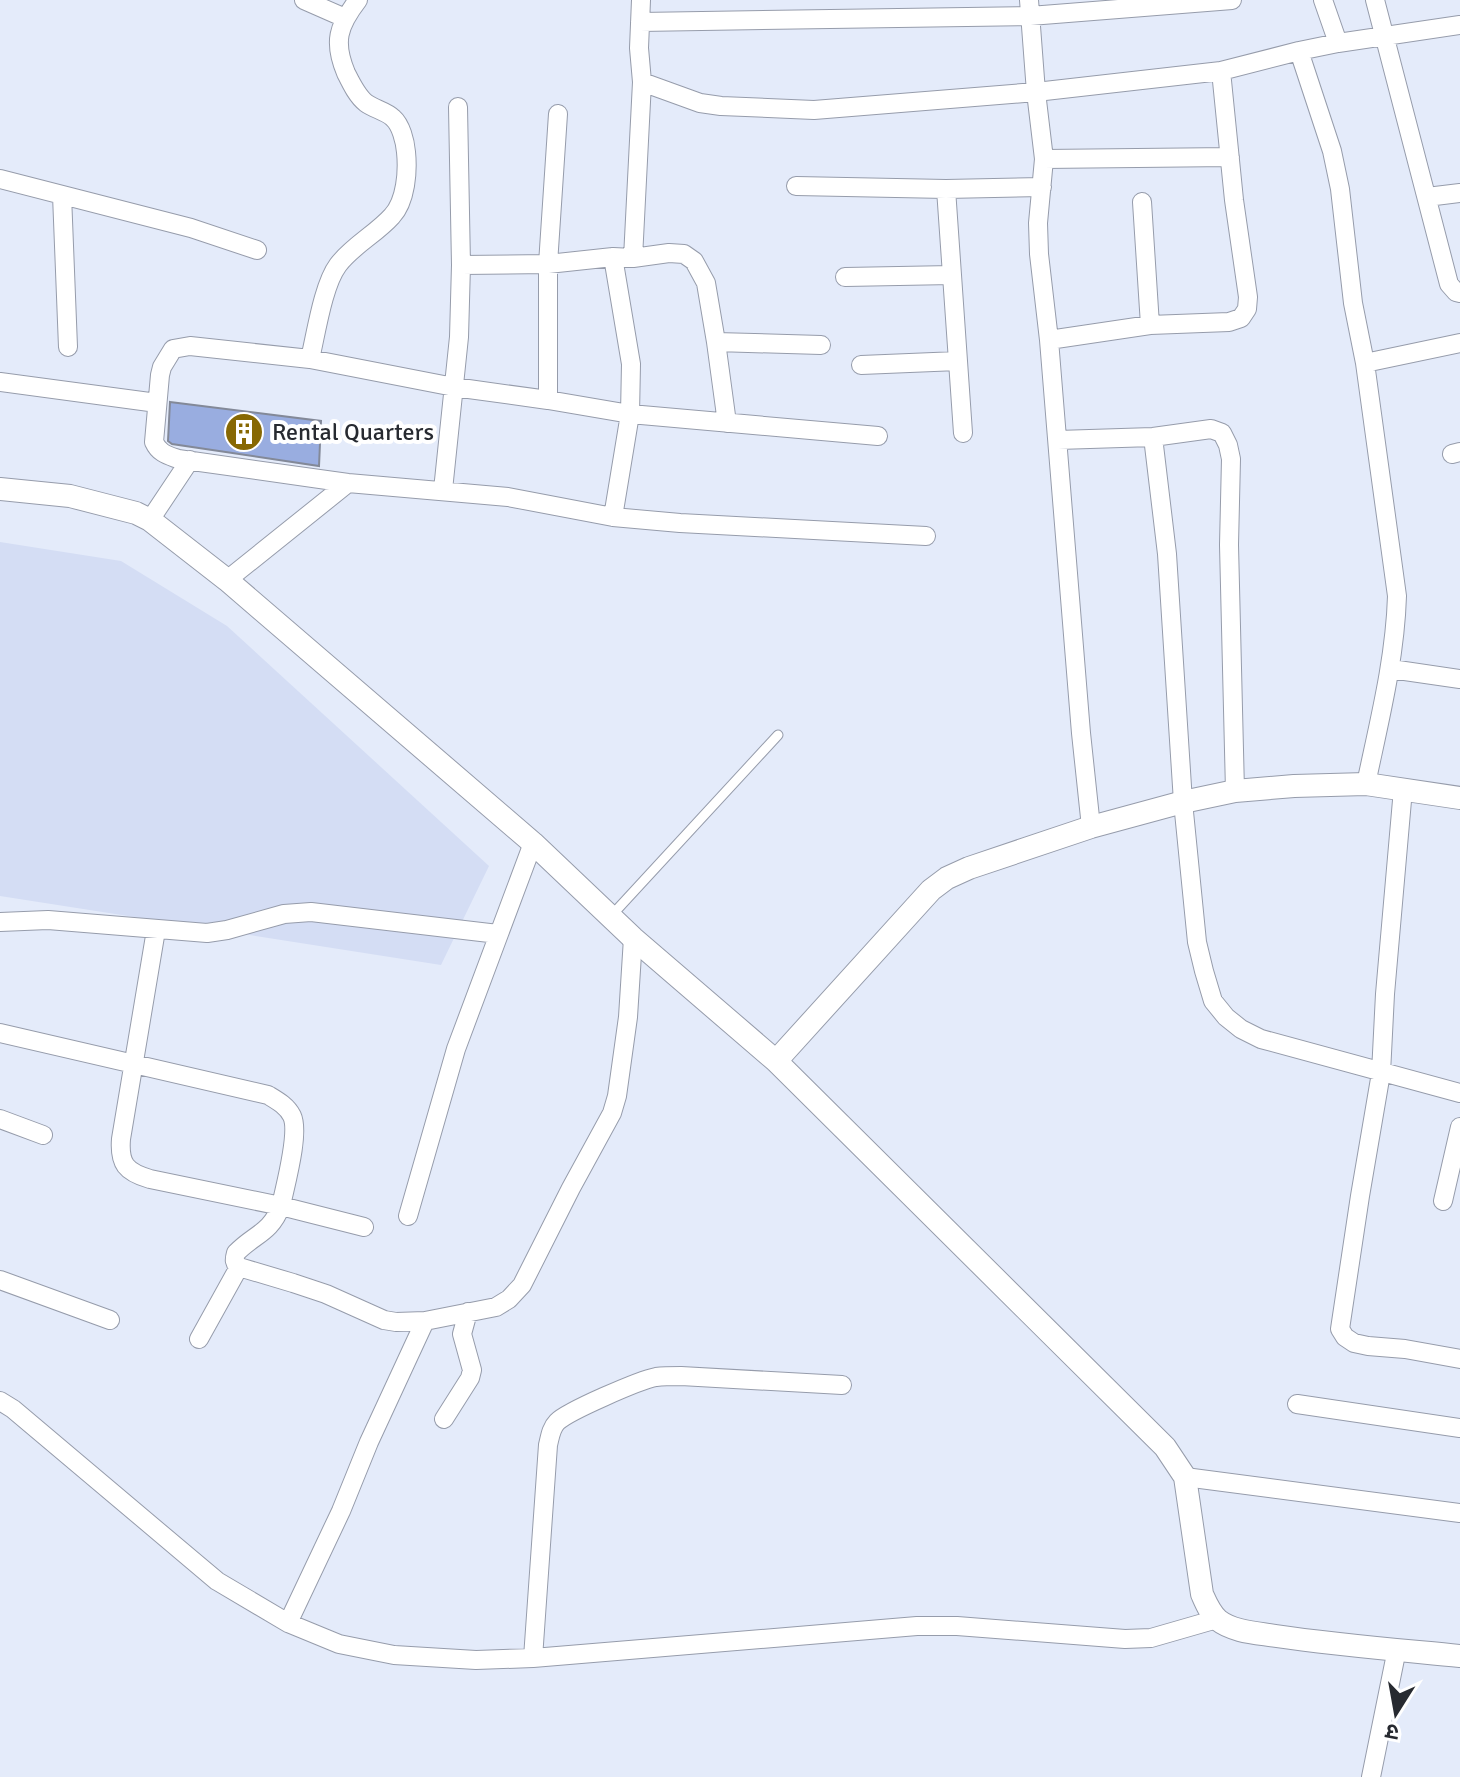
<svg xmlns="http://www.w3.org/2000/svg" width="1460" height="1777" font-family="Signika,'Noto Sans Devanagari',sans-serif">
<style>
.built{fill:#d4ddf4}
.building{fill:#99ade0;stroke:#838998;stroke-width:2}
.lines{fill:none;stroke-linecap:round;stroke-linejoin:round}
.service-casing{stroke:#969cab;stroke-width:11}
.minor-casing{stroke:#969cab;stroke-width:20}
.tertiary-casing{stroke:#969cab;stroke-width:24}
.service{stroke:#fff;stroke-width:9}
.minor{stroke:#fff;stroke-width:18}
.tertiary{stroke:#fff;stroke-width:22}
.labels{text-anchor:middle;stroke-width:8;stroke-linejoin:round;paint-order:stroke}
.poi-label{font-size:24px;fill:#272a30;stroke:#fff;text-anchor:start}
</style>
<rect width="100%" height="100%" fill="#e4ebfa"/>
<!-- built -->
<path class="built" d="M0,542L121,561L227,626L489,866L441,965L0,896Z"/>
<!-- building -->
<path class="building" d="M170,402L321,421L319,466L172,444L168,441Z"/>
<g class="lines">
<defs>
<path id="service" d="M612,915L778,735"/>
<path id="minor" d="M304,0L345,18
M1029,0L1036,92L1044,159L1038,223L1039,254L1049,340L1081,733L1091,827
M1323,0L1338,43
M1375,0L1449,284L1456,292L1460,293
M640,22L1030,16L1232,0
M1299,51L1332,151L1340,189L1353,303L1365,363L1397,596C1395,660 1379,722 1366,784
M642,82L700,103L721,106L814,110L1036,92L1221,71L1299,51L1338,43L1460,25
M1044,159L1230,157
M0,179L191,228L257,250
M796,186L946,189L1042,187
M946,189L963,433
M62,195L68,347
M1427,197L1460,193
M1142,202L1150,325
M633,258L642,82L639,48L641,0
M461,265L548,264L613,257L633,258L669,253L684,254L694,261L706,283L716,342L727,423
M845,277L952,275
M1049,340L1150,325L1229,322L1241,318L1247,309L1248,297L1234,200L1221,71
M716,342L821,345
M310,359C316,334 323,285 338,265C352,246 376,234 392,216C406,201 408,171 406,152C405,141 401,125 393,118C386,111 374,109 366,103C357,96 351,83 346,73C333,42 338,26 358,0
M1365,363L1460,343
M861,365L958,361
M0,382L157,403
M548,400V264L558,114
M878,436L630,414L548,400L454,387L310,359L190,346L173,349L162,367L160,375L154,442C159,453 167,455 178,459L348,483L508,497L613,517L680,523L926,536
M1153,437L1167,554L1183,802L1197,942L1204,971L1213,1001L1226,1017L1241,1029L1261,1039L1460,1093
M1058,440L1153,437L1211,429L1222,433L1228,445L1231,459L1229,545L1235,791
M1452,454L1460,452
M443,490L459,337L461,265L458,107
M613,517L630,414L631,364L613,257
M150,520L190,460
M227,580L348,483
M1391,669L1460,679
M1403,789L1385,994L1381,1073L1360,1196L1340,1329L1345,1337L1354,1343L1368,1346L1405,1349L1460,1359
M0,922L48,920L207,933L227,930L284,914L311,912L498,934
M156,930L121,1139C119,1164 126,1172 150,1179L281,1206L364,1227
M0,1033L268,1095C278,1101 287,1106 292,1116C300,1133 285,1186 281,1206C270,1234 254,1234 236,1253C234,1260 234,1263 239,1267L293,1283L326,1294L384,1320L396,1322L425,1321L496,1307L509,1299L522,1285L571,1188L612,1113L617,1096L628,1017L633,938
M0,1119L43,1135
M1443,1201L1460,1127
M408,1216L456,1049L533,843
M0,1280L110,1320
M199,1339L239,1267
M0,1401L13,1409L217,1581L288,1623L339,1644L394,1655L476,1660L533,1658L917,1626H957L1125,1639L1151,1638L1217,1619
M1297,1404L1460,1428
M444,1419L470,1378L472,1370L462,1334L468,1312
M1185,1477L1460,1513
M288,1623L341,1511L369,1442L425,1321
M533,1658L548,1445C550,1437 551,1428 557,1422C568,1411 640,1380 656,1377C664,1376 673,1376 681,1376L842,1385
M1371,1777L1397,1649"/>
<path id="tertiary" d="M0,489L70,496L136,513L150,520L227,580L533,843L633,938L776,1061L1165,1447L1185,1477L1202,1594C1206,1603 1210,1613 1218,1620C1233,1632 1258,1633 1276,1636C1337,1645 1399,1650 1460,1656
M776,1061L931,890L947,878L969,868L1091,827L1183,802L1235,791L1294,786L1366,784L1460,798"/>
</defs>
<!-- service casing -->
<use href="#service" class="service-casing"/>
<!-- minor casing -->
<use href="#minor" class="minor-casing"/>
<!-- tertiary casing -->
<use href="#tertiary" class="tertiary-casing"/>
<!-- service -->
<use href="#service" class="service"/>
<!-- minor -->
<use href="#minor" class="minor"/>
<!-- tertiary -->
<use href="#tertiary" class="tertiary"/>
</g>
<!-- icons -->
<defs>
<symbol id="building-disc" viewBox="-11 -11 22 22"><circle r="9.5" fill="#876803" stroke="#fff"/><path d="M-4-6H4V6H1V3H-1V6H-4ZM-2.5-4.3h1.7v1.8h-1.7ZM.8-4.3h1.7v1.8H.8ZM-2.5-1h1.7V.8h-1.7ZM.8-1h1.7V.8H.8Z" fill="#fff"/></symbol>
</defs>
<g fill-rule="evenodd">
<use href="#building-disc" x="222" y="410" width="44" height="44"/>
</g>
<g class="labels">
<!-- poi labels -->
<g class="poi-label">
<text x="272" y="440">Rental Quarters</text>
</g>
</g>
<!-- north arrow -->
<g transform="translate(1396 1713) rotate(191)" stroke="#ffffff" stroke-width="6" paint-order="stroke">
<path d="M0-6L14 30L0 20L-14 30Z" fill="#272a30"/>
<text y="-12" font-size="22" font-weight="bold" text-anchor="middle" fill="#272a30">उ</text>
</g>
</svg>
